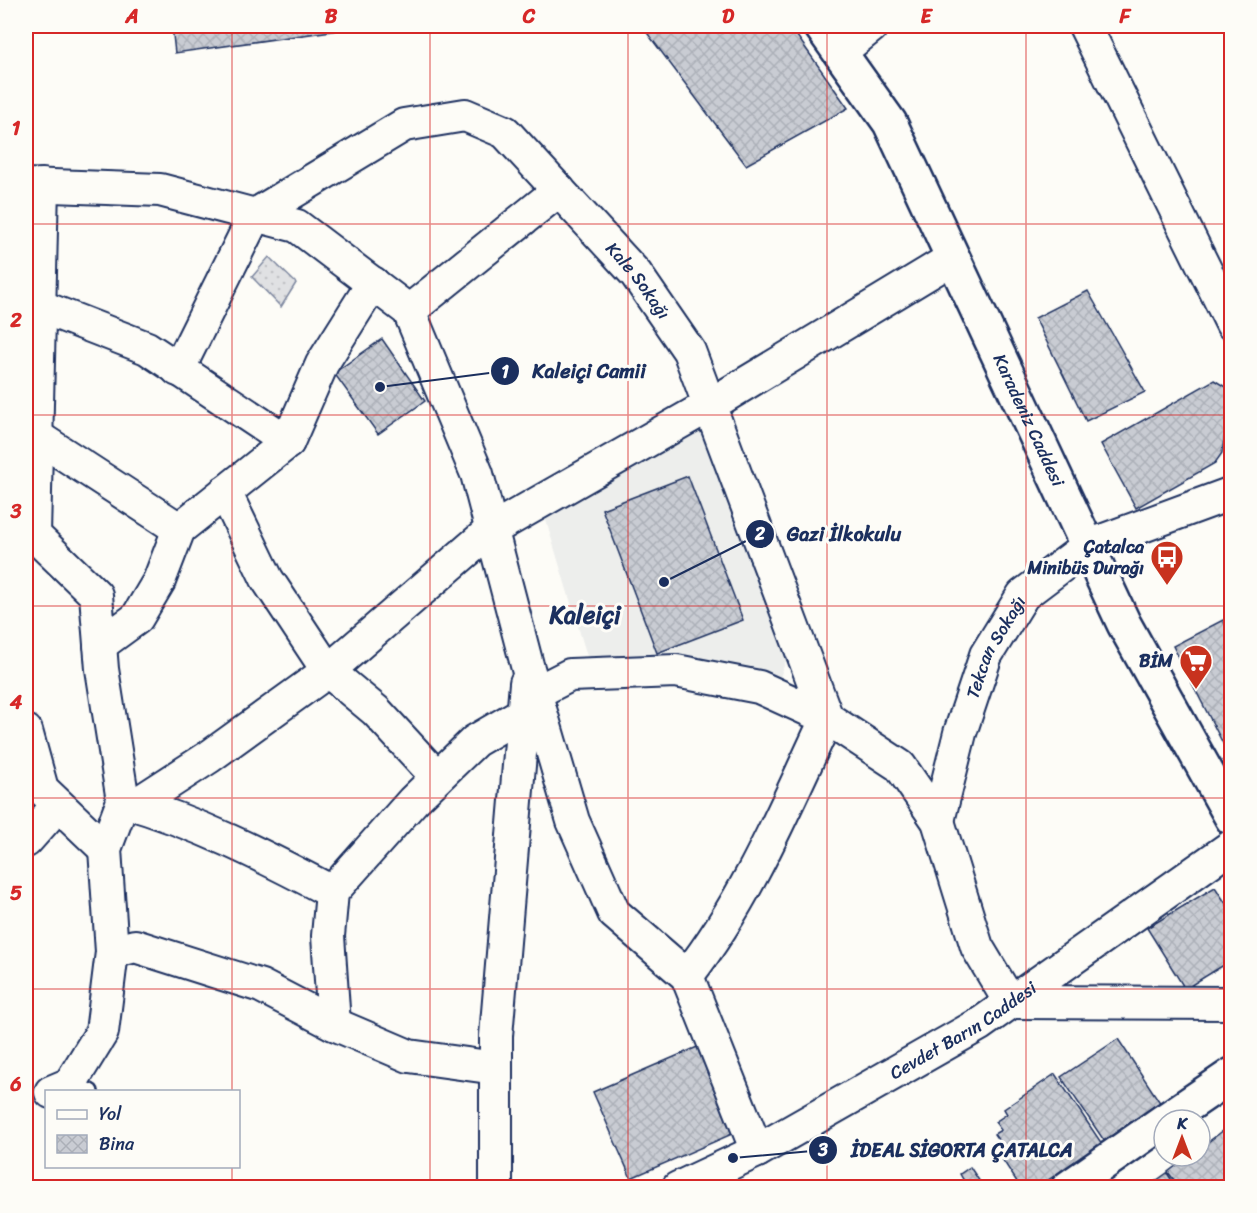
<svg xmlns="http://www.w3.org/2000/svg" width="1257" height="1213" font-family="Sriracha,sans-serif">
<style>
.built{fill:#edeeec}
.grass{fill:url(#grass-dots);stroke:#7e88a0;stroke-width:1.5}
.building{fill:url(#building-cross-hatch);stroke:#1b2f5e;stroke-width:1.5}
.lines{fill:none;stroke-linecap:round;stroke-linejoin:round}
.lane-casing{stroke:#1b2f5e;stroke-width:20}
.street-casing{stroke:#1b2f5e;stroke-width:36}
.secondary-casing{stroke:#1b2f5e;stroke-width:38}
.lane{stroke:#fdfcf7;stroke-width:15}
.street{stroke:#fdfcf7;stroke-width:32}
.secondary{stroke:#fdfcf7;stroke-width:33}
.grid{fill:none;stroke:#d62828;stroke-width:1.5;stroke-opacity:0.55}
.labels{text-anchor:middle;stroke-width:6;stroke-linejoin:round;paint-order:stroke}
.street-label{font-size:18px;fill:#1b2f5e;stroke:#fdfcf7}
.poi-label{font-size:18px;font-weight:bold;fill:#1b2f5e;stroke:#fdfcf7;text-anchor:end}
.district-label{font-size:24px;font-weight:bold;fill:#1b2f5e;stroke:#fdfcf7}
.leader{fill:none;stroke:#1b2f5e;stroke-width:2}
.callout-dot{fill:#1b2f5e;stroke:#fdfcf7;stroke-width:2}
.mark-label{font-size:18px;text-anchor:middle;font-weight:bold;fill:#fff}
.callout-label{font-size:20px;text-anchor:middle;font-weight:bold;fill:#1b2f5e;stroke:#fdfcf7;stroke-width:6;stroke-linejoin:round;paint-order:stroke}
.neatline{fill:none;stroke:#d62828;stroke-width:2}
.grid-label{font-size:20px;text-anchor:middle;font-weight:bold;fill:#d62828}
</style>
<defs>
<pattern id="grass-dots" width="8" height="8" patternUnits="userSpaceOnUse" patternTransform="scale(1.5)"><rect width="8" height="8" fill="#e0e1e3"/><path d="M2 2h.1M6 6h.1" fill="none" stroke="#c0c1c5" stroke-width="1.8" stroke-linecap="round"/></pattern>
<pattern id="building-cross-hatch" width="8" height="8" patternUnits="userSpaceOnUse" patternTransform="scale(1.5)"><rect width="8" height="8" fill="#c9ccd3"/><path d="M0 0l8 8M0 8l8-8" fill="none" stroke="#acb0b8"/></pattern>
</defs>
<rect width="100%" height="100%" fill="#fdfcf7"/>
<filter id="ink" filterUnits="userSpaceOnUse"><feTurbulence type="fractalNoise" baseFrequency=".0167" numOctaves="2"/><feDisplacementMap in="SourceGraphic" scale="12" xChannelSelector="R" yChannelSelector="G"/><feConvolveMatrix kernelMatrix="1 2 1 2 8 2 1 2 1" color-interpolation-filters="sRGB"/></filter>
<g filter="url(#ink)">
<!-- built -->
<path class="built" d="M705,428L789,650L778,684L590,666L544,514Z"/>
<!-- grass -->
<path class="grass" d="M269,257L296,283L281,307L252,277Z"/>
<!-- building -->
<path class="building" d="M172,26H367L175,53Z
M642,26H790L848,108L746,165Z
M1088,291L1145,392L1086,421L1035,318Z
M382,339L425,401L378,434L334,373Z
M1214,380L1227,388L1230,398L1222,453L1215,463L1136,508L1101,444Z
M688,476L743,620L657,653L602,509Z
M1223,620L1232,637V761L1173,646Z
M1215,887L1232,913V960L1185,989L1147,928Z
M1118,1039L1161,1104L1105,1142L1061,1077Z
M702,1045L746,1128L631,1178L593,1092Z
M1055,1074L1102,1144L1036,1188H1021L995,1148L1001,1144L994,1134L1001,1130L995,1122L1007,1114L1004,1109Z
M1232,1124V1188H1180L1168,1172L1189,1156H1200V1148Z
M970,1167L984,1188H968L960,1174Z
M1167,1173L1177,1188H1146Z"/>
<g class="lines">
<defs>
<path id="lane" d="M70,1084L90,1092"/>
<g id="street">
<path d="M1085,26L1232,324"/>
<path d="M840,52L872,26"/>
<path d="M26,185L160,190L297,226L409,311L477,474L527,665L573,821L614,913L687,976L757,1151"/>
<path d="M42,185L34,535L96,595L102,669L123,801L105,849L112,952L102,1032L70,1084L51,1092"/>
<path d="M39,306L147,348L288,442"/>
<path d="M409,311L559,190"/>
<path id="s1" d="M178,370L255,215L404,125L465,115L505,132L636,274L689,351L827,718C785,807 748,898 687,976"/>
<path d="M36,436L179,529"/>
<path d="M225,492L267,579L328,671L376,711L437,777"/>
<path d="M100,645L137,618L159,581L179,529L288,442L322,364L373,283"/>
<path d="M535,693L570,675L676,671L759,687L827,718L900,766L938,821L977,947L1010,1002L1232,1003"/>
<path d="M26,731L42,789L105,849"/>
<path d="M123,801C197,822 264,856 332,892"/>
<path d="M135,805L209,757L328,671L491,530L710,405L953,258"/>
<path id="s2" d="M938,821L960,733L986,655L1023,595L1088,546L1232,493"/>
<path d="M26,841L58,805"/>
<path d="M112,952L135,946L261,986L334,1024L409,1056L496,1068"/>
<path d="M334,1024L328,936L332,892L413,801L475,741L523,713"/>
<path d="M496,1188V1036L526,683"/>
<path id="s3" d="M678,1188L757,1151L980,1024L1232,846"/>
</g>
<g id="secondary">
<path id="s4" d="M821,26L890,123L1124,624L1232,818"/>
<path d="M1166,1120L1232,1075"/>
<path d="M1068,1188L1164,1121"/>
</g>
</defs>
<!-- lane casing -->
<use href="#lane" class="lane-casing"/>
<!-- street casing -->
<use href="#street" class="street-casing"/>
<!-- secondary casing -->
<use href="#secondary" class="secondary-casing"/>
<!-- lane -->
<use href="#lane" class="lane"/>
<!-- street -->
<use href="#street" class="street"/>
<!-- secondary -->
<use href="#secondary" class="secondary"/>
</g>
</g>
<!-- grid -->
<path class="grid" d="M232,26V1092M430,26V1188M628,26V1188M827,26V1188M1026,26V1188M26,224H1232M26,415H1232M26,606H1232M26,798H1232M26,989H1232M232,1166V1188"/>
<!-- icons -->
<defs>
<symbol id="bus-pin" viewBox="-11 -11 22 30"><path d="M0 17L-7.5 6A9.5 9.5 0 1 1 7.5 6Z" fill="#c8321e" stroke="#fdfcf7"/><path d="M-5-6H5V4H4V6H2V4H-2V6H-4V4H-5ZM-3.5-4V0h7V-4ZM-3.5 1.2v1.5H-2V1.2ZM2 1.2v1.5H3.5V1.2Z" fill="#fff"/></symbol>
<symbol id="supermarket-pin" viewBox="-11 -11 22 30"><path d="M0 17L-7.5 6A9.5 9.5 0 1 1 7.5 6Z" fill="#c8321e" stroke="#fdfcf7"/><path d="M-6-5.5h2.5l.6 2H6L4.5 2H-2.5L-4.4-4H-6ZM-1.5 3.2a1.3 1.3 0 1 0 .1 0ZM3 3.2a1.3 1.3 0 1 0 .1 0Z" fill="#fff"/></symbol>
</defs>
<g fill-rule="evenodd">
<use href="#bus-pin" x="1148" y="538" width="38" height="52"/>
<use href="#supermarket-pin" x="1177" y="642" width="38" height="52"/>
</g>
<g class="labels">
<!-- street labels -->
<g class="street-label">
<text dy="6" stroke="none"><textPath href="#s1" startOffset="652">Kale Sokağı</textPath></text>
<text dy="6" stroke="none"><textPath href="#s4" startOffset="447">Karadeniz Caddesi</textPath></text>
<text dy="6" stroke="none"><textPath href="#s2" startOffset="184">Tekcan Sokağı</textPath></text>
<text dy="6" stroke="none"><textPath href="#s3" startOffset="326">Cevdet Barın Caddesi</textPath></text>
</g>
<!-- poi labels -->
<g class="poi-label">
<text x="1144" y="553">Çatalca<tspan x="1144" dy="21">Minibüs Durağı</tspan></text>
<text x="1173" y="667">BİM</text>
</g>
<!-- district labels -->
<g class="district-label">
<text x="585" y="623">Kaleiçi</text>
</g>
</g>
<!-- callouts -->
<path class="leader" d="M380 387L505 371M664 582L760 534M733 1158L823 1150"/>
<g class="callout-dot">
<circle cx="380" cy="387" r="6"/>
<circle cx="664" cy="582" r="6"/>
<circle cx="733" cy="1158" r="6"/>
<circle cx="505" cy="371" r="15"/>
<circle cx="760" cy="534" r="15"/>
<circle cx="823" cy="1150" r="15"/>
</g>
<g class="mark-label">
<text x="505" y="378">1</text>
<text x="760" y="540">2</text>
<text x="823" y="1156">3</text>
</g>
<g class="callout-label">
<text x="589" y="378">Kaleiçi Camii</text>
<text x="844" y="541">Gazi İlkokulu</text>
<text x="962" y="1157">İDEAL SİGORTA ÇATALCA</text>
</g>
<!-- margin -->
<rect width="1257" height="1213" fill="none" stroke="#fdfcf7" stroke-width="66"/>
<!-- legend -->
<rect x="45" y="1090" width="195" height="78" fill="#fdfcf7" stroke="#a3aaba" stroke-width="1.5"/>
<rect x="57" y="1110" width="30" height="9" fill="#fdfcf7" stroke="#a3aaba" stroke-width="1.5"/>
<text x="99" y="1120" font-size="18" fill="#1b2f5e">Yol</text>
<rect x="57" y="1135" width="30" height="18" fill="url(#building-cross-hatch)" stroke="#a3aaba" stroke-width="1.5"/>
<text x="99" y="1150" font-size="18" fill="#1b2f5e">Bina</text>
<!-- north arrow -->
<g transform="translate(1182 1138)"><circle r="28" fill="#fdfcf7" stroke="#a3aaba" stroke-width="1.5"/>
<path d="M0-4.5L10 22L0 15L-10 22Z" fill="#c8321e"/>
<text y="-9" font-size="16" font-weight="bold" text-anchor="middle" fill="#1b2f5e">K</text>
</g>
<rect x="33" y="33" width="1191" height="1147" class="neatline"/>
<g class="grid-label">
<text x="132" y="23">A</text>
<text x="331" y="23">B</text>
<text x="529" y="23">C</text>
<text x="728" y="23">D</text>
<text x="926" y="23">E</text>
<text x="1125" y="23">F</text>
<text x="16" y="135">1</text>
<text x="16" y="327">2</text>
<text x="16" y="518">3</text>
<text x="16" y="709">4</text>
<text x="16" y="900">5</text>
<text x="16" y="1091">6</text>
</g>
</svg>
